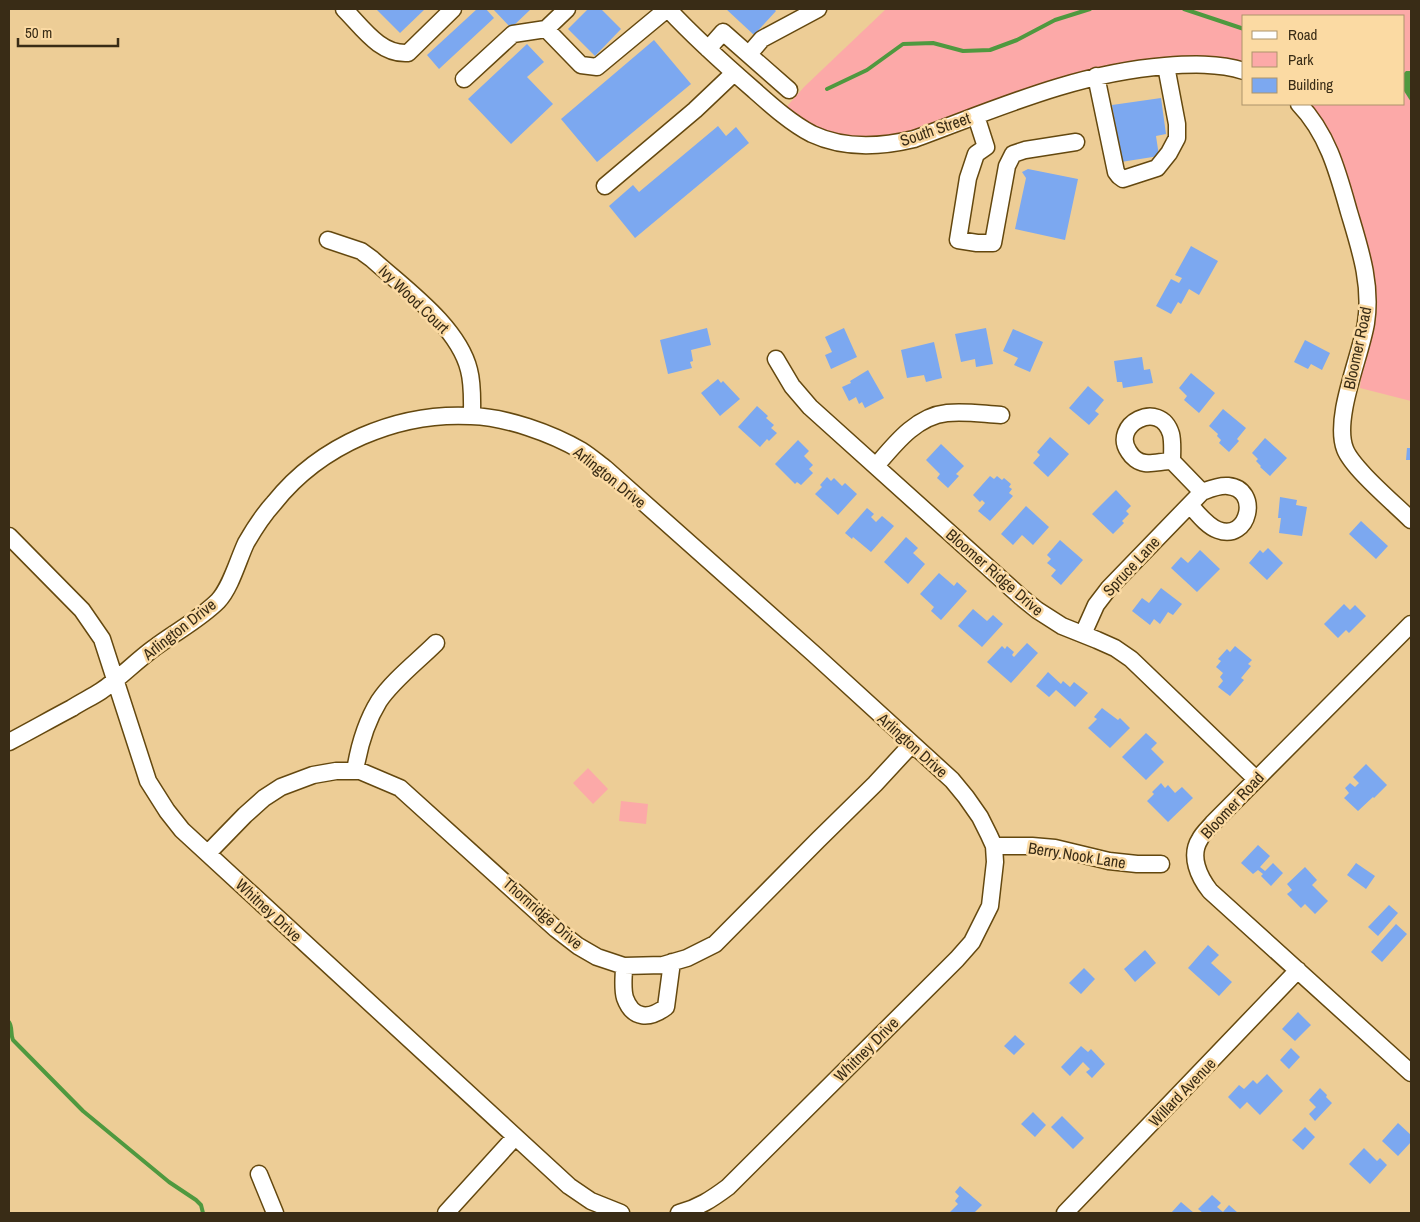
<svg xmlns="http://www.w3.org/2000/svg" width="1420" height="1222" font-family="'Archivo Narrow',sans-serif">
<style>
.green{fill:#fca9a8}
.water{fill:#4f993f}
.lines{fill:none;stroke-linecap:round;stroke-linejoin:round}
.stream{stroke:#4f993f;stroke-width:4}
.building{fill:#7ca8f0}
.minor-casing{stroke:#64480f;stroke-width:19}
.minor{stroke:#fff;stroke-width:16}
.labels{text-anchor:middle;stroke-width:5;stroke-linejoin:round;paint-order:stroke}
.street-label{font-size:16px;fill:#392c16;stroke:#fbdaa3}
</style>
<rect width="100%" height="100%" fill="#edcd96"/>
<!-- green -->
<path class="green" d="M886,9H1411V401L1360,388L1368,302L1336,165L1299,104H1404V16H1244V71L1143,68L914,139L833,140L781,113L804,87Z
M588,768L608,789L593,804L573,783Z
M621,801L648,804L646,824L619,821Z"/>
<!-- water -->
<path class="water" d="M1406,71H1411V102L1404,91V73Z"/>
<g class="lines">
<!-- stream -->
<path class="stream" d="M1184,9L1244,29
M827,89L867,70L903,44L933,43L963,51L990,50L1017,40L1055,20L1090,9
M9,1022C13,1028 10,1033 13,1040L83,1111L169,1182L196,1200L201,1205L203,1213"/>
</g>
<!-- building -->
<path class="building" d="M376,9H425L400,33Z
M477,9H486L494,18L439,69L427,55Z
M493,9H531L511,28Z
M588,9H601L621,29L595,56L568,29Z
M726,9H774L776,11L754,35Z
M654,40L691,84L597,162L561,119Z
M527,44L544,62L527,77L553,104L511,144L468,99Z
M1161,98L1166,134L1156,136L1159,156L1121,162L1112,105Z
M718,126L726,136L736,127L749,143L635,238L609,206L633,185L639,192Z
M1028,169L1078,179L1065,240L1015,229L1026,178L1022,172Z
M1191,246L1218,261L1199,295L1189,289L1181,304L1178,302L1171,314L1156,306L1171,279L1179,283L1182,278L1175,275Z
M707,328L711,345L691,350L693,361L690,362L692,368L668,374L660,340Z
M844,328L857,357L831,369L825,355L832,352L825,337Z
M986,328L993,364L976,367L975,359L961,362L955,334Z
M1013,329L1043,342L1030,372L1014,365L1018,358L1003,351Z
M1305,340L1330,353L1322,370L1311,364L1308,369L1294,362Z
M934,342L942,378L926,382L924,375L907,378L901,350Z
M1142,357L1144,370L1150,369L1153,383L1123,388L1122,382H1117L1114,361Z
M868,370L884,398L865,408L862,402L859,404L856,397L849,401L842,387L851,383L850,381Z
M1191,373L1215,393L1199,413L1184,400L1187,396L1179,388Z
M718,379L721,383L723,381L740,399L720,416L701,393Z
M1088,386L1104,400L1095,411L1099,414L1089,425L1069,408Z
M757,406L768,416L766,418L774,425L771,428L777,433L769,441L767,439L760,447L738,427Z
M1223,409L1246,428L1237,439L1239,441L1229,452L1219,443L1221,440L1217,436L1218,434L1209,426Z
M1050,437L1069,454L1048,477L1033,463L1040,455L1037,452Z
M1265,438L1287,458L1270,476L1260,467L1261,466L1256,461L1258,459L1252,453Z
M798,440L809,451L804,456L813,465L809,469L813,473L801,485L797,482L795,484L775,464Z
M941,444L964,466L956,474L959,476L948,488L937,478L940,474L926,460Z
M1407,448H1411V460H1406Z
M990,476L994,479L997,476L1002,480L1004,478L1011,484L1009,487L1012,489L1009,493L1013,496L990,521L978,511L985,503L982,500L980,502L973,495Z
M827,477L831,481L834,478L842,486L845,483L857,494L838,515L815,494L822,487L820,485Z
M1116,490L1131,506L1126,511L1129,514L1122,521L1124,523L1113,534L1092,514Z
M1280,497L1297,500L1296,505L1307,507L1302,536L1279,533L1281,518H1278Z
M1026,506L1049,527L1033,545L1022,535L1013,545L1001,534Z
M867,508L874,514L871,517L876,522L882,516L894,526L871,552L853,537L852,539L845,533Z
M1361,521L1388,546L1376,559L1349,534Z
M906,537L918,548L913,553L925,564L908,584L884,562Z
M1060,540L1083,560L1061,585L1051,576L1056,570L1047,563L1051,559L1047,555Z
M1268,548L1283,563L1267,580L1249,563L1260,550L1263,553Z
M1200,550L1220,569L1197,592L1171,568L1181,557L1188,563Z
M939,573L954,586L957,582L967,591L941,620L931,611L934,607L920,594Z
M1161,588L1182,604L1173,615L1168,612L1160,624L1154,619L1150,625L1132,611L1142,598L1149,603Z
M1344,604L1350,610L1355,605L1366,616L1349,633L1346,630L1338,638L1324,624Z
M973,609L987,621L993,615L1003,624L982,647L958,626Z
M1027,643L1038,653L1011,683L987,662L1002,646L1005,649L1007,646L1014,652L1012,655L1014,657Z
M1235,646L1252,660L1248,664L1251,666L1241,678L1244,680L1230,696L1218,687L1223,681L1220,677L1223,673L1216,667L1221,661L1218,659L1227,649L1230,652Z
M1048,672L1061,684L1063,681L1070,687L1074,682L1088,693L1075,707L1056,690L1049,697L1036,686Z
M1102,708L1118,720L1120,718L1130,728L1110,748L1088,728L1097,719L1094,717Z
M1146,733L1157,743L1151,749L1164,762L1146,780L1122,757Z
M1366,764L1387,785L1374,798L1373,797L1358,811L1344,798L1349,793L1345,788L1350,783L1355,787L1359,783L1353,777Z
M1161,783L1165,788L1168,785L1175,793L1182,787L1193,798L1168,822L1147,801L1154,794L1152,792Z
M1258,845L1270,856L1260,867L1265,871L1273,863L1283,873L1271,886L1261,876L1263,874L1258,870L1253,874L1241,863Z
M1356,863L1375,876L1366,889L1347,875Z
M1305,867L1317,880L1312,885L1328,901L1315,914L1305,904L1301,908L1287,894L1292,890L1287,884Z
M1389,905L1398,913L1378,936L1368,927Z
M1396,924L1407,934L1382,962L1371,952Z
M1208,945L1219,955L1211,963L1232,982L1219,996L1188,968Z
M1145,950L1156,963L1135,982L1124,969Z
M1084,968L1095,979L1081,994L1069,983Z
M1298,1012L1311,1025L1295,1041L1282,1029Z
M1015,1035L1025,1044L1014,1055L1004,1046Z
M1081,1046L1088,1052L1091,1049L1105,1064L1092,1078L1086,1072L1090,1069L1083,1062L1070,1076L1061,1067Z
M1291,1048L1300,1057L1289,1069L1280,1060Z
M1267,1074L1283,1091L1260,1115L1247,1102L1240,1109L1228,1097L1239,1085L1244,1089L1253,1080L1257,1084Z
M1320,1088L1327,1095L1326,1097L1332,1103L1315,1121L1309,1114L1316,1107L1309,1100Z
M1033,1112L1046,1125L1035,1137L1021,1124Z
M1062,1116L1084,1138L1073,1149L1051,1127Z
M1398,1123L1411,1135V1142L1398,1156L1382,1141Z
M1305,1127L1315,1137L1303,1150L1292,1140Z
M1364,1148L1377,1161L1380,1158L1387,1165L1370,1184L1349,1164Z
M960,1186L982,1205L974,1213H949L958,1204L955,1201L959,1196L955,1192Z
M1212,1195L1221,1203L1217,1207L1223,1212L1229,1205L1238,1213H1203L1198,1209Z
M1181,1202L1194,1213H1171Z"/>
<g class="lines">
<defs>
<path id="minor" d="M344,9C362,27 380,55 408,53L453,9
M668,9C695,38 724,64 754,90C772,106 791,123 812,134C844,149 881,147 914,139C996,109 1076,73 1165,66C1191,64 1218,63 1244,71
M546,29L581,65L597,67L667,9
M708,49L723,32L789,90
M749,54L762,39L818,9
M1096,76L1116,172L1119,176L1123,179L1157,168L1169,153L1177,138V124L1166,66
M464,79L513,34L546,29L567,9
M1299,104C1328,134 1338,173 1349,212C1360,249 1372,284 1366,323C1361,355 1333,418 1345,449C1352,468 1395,504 1411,520
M976,116L986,147L976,154L968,178L958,240L977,243H993L1007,166L1013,154L1025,150L1076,142
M605,186L695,110L734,73
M328,240L361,251L372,259C405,289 458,326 469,370C473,385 472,400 472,416
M776,359L792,386L810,407L1021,597L1037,610L1062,626L1097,640L1115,648L1131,659L1256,779
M1172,461C1163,461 1153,464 1145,463C1138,462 1132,457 1129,452C1110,425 1160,398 1171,434C1173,442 1172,452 1172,461L1202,492
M876,466C894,445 916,416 947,413C965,411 983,414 1001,415
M9,536L82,610L102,639L148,781L167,811L182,830L569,1186L591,1201L621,1213
M1411,624L1213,823C1209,828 1203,833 1200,839C1189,856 1199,877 1210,891L1411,1073
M1083,634L1096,605L1109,588L1202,492C1210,489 1219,485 1228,486C1261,489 1249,542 1218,530C1207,526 1198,514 1190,505
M9,742C30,731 51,719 72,708C81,702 92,697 101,691C120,678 136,661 154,648C175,632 199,620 218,601C231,587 238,560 246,543C254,529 263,515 274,503C320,445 397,412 471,416C506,417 551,433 582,451C590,456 598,463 606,469L814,654L952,780L966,797L980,817L989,835L994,846L995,862L990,906L972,942L957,959L728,1187C712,1199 698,1208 679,1213
M355,771C359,746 366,722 379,701C393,680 418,661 436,643
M994,846H1032L1055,848L1109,861L1137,864H1161
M208,853L245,815L264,798L281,787L313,775L336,771H360L400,788L556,929L578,946L597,957L624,966L663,965L687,958L715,944L818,840L875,784L912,744
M624,966C624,976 622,988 625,998C633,1020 650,1019 666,1007L672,962
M259,1174L275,1213
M446,1213L515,1137
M1065,1213L1298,970"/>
</defs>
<!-- minor casing -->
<use href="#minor" class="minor-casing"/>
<!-- minor -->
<use href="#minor" class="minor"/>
</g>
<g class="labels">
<!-- street labels -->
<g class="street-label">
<text transform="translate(935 129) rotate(-19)" y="6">South Street</text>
<text transform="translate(414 299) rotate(44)" y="6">Ivy Wood Court</text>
<text transform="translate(1357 348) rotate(-78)" y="6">Bloomer Road</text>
<text transform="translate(610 477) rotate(39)" y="6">Arlington Drive</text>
<text transform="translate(1131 566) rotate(-47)" y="6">Spruce Lane</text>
<text transform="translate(995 572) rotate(41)" y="6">Bloomer Ridge Drive</text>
<text transform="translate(179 629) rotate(-38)" y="6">Arlington Drive</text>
<text transform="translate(913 745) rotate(42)" y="6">Arlington Drive</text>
<text transform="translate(1232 805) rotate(-47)" y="6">Bloomer Road</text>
<text transform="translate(1077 855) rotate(9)" y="6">Berry Nook Lane</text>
<text transform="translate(269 910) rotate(43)" y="6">Whitney Drive</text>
<text transform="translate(543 913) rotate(41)" y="6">Thornridge Drive</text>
<text transform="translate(866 1049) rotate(-45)" y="6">Whitney Drive</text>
<text transform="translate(1182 1092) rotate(-46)" y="6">Willard Avenue</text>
</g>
</g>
<!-- border -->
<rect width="1420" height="1222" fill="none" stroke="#392c16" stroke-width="20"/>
<!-- legend -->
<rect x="1242" y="15" width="162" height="90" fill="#fbdaa3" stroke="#ad946b"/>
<rect x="1252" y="31" width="25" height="8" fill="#ffffff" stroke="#ad946b"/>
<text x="1288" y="40" font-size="15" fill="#392c16">Road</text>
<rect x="1252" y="52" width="25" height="15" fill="#fca9a8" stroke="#ad946b"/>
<text x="1288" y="65" font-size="15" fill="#392c16">Park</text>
<rect x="1252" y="78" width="25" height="15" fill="#7ca8f0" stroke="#ad946b"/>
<text x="1288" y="90" font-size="15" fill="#392c16">Building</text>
<!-- scale -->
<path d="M18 38v8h100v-8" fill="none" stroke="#392c16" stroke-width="2.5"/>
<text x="25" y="38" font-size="15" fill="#392c16" stroke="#fbdaa3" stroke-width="4" paint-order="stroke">50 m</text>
</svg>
